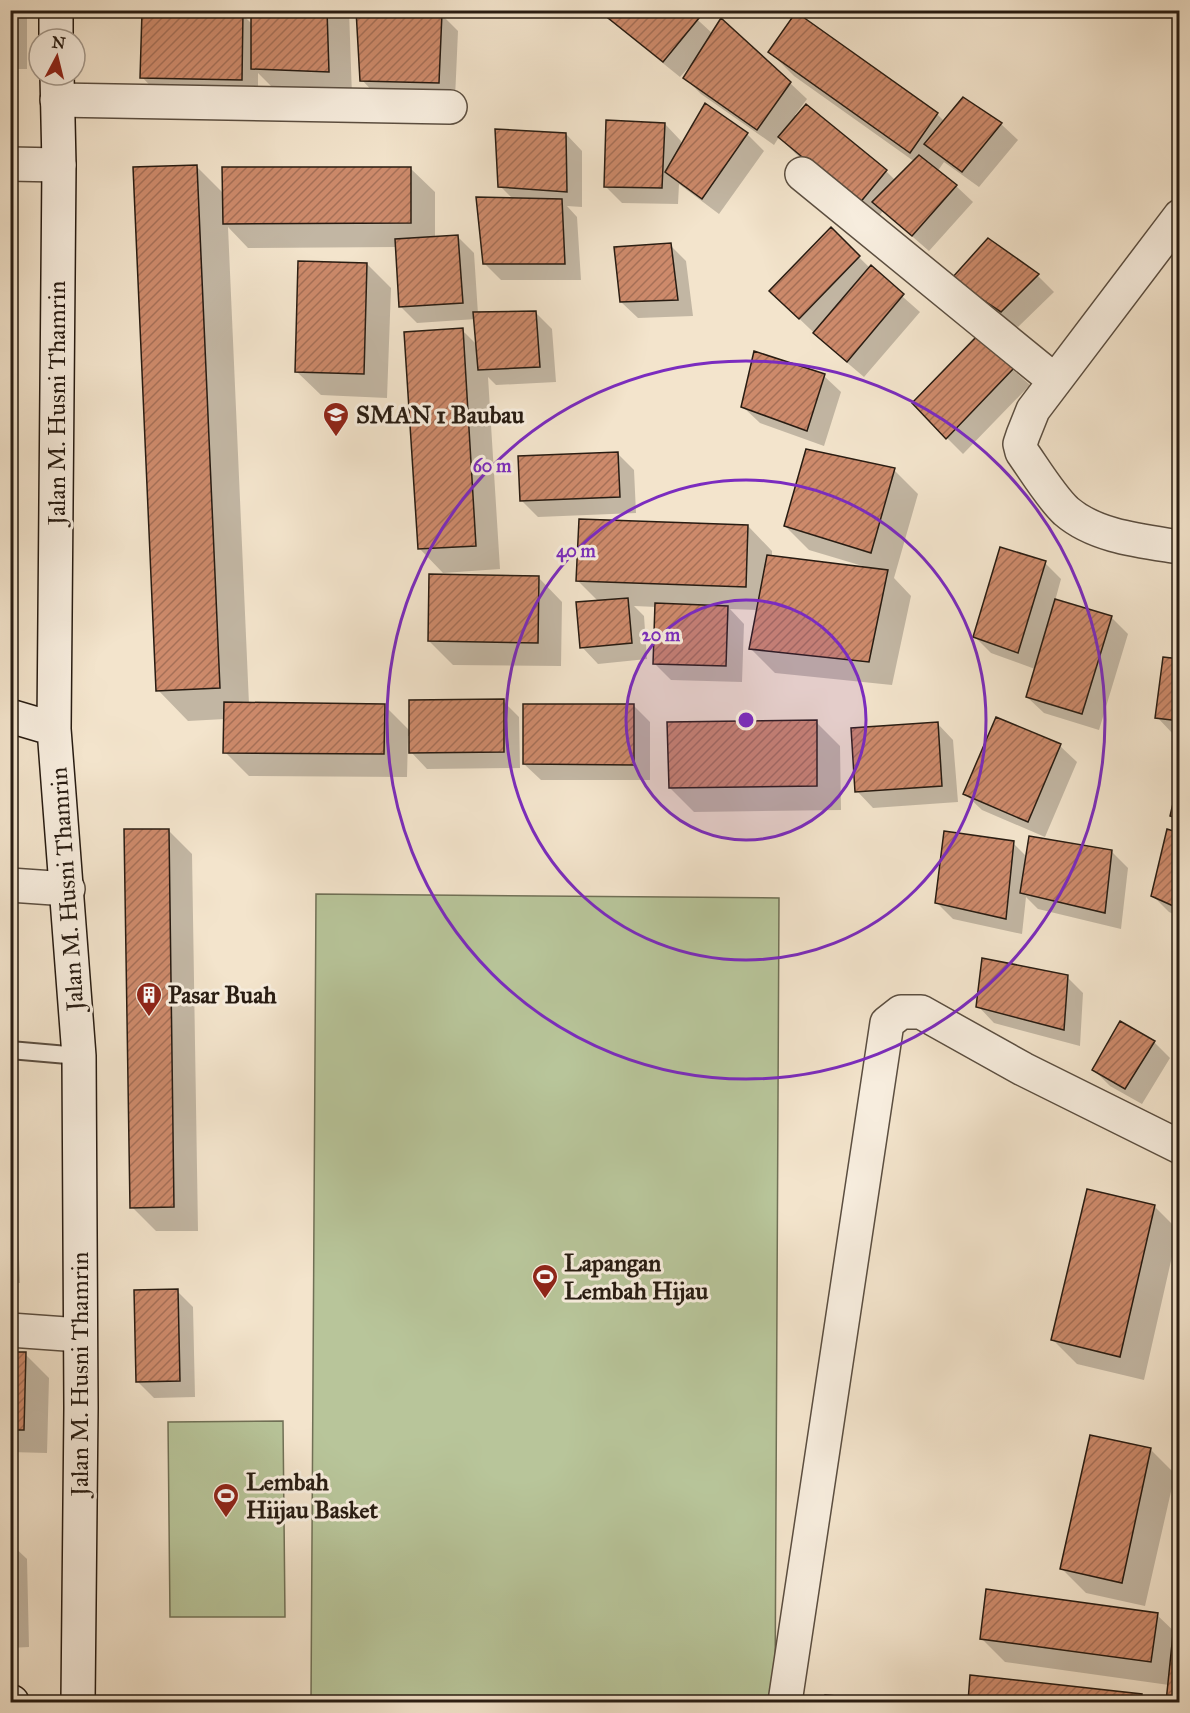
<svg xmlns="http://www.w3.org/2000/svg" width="1190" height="1713" font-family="'IM FELL Great Primer',serif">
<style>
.pitch{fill:#b8c59a;stroke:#707056;stroke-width:1.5}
.shadow{fill:#0003}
.building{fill:url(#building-hatch);stroke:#281c12;stroke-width:1.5}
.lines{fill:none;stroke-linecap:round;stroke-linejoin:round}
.lane-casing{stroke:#5b4e40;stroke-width:20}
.street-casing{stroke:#5b4e40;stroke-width:36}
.secondary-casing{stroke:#281c12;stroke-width:36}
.lane{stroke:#f7edde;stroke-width:16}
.street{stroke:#f7edde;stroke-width:33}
.secondary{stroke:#f7edde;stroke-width:33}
.ring{fill:none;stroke:#7b2cbf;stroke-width:3}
.labels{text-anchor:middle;stroke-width:6;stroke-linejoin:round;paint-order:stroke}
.street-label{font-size:24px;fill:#281c12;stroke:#f7edde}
.poi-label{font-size:24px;font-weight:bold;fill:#281c12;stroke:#f7edde;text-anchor:start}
.centre{fill:#7b2cbf;stroke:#f7edde;stroke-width:3}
.ring-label{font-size:18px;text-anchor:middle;font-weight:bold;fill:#7b2cbf;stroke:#f7edde;stroke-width:6;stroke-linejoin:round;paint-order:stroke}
</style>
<defs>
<pattern id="building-hatch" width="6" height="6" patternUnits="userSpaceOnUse" patternTransform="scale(1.5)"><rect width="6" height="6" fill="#cd8a6b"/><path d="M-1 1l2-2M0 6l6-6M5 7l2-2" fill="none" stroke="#a67057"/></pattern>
</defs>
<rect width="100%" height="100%" fill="#f3e4cc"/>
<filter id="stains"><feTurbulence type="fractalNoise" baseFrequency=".00333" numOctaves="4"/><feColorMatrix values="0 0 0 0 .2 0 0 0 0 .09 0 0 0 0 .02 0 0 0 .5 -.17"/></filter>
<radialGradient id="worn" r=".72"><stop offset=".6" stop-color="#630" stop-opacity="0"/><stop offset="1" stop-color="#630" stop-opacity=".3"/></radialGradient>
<!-- pitch -->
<path class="pitch" d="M316,894L779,898L775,1702H311Z
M283,1421L285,1617H170L168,1422Z"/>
<!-- shadow -->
<path class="shadow" d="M10,10H27V69H10Z
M253,10H349L352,96L277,92L258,73V95L158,94L142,77L242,14L253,25Z
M358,10H393L441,14L458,31L455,99L378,97L362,80Z
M597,10H687L713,34L790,83L807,99L795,115L886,171L896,181L915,162L794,76L770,52L937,114L945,122L964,99L1001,124L1018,140L979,187L944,162L937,172L956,186L973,202L929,251L883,211L876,219L796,154L779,137L774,145L701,94L685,78L692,67L690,66L680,77Z
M706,105L747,134L764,151L719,214L679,184L678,204L622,203L605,186L665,124L681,141V148Z
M566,134L582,151V207L567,206L577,217L581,280H501L484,263L513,199L500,186Z
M196,166L224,194L410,168L435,192V238L458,237L474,253L478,314L536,313L552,329L556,382L496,385L488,377L500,569L443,573L419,548L462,330L478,346L476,319L417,323L401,307L397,247L248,248L228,227L249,704L384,705L411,732L503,701L519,717L520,768L427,769L411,752V736H408L407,777L249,776L225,752V719L188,721L158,690Z
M831,230L870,268L920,312L864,377L831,349L787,307Z
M10,238L12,284H10Z
M988,240L1038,276L1054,292L1018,327L969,295Z
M670,245L686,261L693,316L638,318L621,302Z
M367,264L391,288L387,398L321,395L296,371Z
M977,338L1030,385L963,454L947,438Z
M824,376L841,392L824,446L760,423L743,407Z
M618,454L634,470L636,513L538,517L521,500Z
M894,470L918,494L894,578L911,596L892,685L775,673L751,649L758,610L730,609L744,624L742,682L671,680L655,664L657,607L634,606L644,616L647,659L598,664L582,647L599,602L578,581L748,526L772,551V557L866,567L809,550L785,526Z
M1045,563L1061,579L1055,601L1112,618L1128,634L1099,730L1044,713L1027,697L1035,669L991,653L975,637Z
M538,577L562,602L561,666L453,665L429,641Z
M1180,660V734H1173L1157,717Z
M633,705L650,722V780H541L524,764Z
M997,719L1060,746L1077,762L1045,837L982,810L965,794Z
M816,722L840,746L841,810L694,812L670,788Z
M937,723L953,740L958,802L873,808L857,791Z
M168,830L192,854L198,1231H156L132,1207Z
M1180,835V917L1169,912L1153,896Z
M1013,843L1027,857L1111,851L1128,868L1121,929L1038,909L1026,897L1022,934L953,919L936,902Z
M1067,977L1083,993L1080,1046L994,1023L978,1006Z
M1154,1042L1170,1058L1142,1104L1110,1086L1093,1069Z
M1154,1206L1178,1230L1144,1380L1077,1364L1053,1340Z
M10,1227L18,1235L20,1283H10Z
M177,1291L193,1307L195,1397L154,1398L138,1382Z
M10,1353L25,1354L49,1378L47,1453L10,1452Z
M1151,1450L1175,1474L1145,1606L1086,1593L1062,1569Z
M10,1543L27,1559L29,1647L10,1648Z
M1157,1615L1180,1637V1702H1167L1169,1685L1005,1662L981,1638Z
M972,1677L1141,1695L1148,1702H969Z
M826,1697L873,1701L875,1702H826Z"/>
<!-- building -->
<path class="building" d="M251,10H327L329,72L251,69Z
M356,10L442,13L439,83L360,81Z
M598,10H689L699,18L663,62Z
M142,12H243L242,80L140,78Z
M796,12L938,113L910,153L768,52Z
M721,18L791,82L757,130L683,78Z
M963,97L1002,123L962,172L924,144Z
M705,103L748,133L702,199L665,172Z
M806,104L887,170L859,204L778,137Z
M606,120L665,123L662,188L604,187Z
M495,129L566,133L567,192L498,187Z
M919,155L957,185L912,236L872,202Z
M197,165L220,688L156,691L133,167Z
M222,167H411V223L223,224Z
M476,197L562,199L565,264H483Z
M831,227L860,256L799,319L769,291Z
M458,235L463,303L399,307L395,239Z
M988,238L1039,274L1001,312L951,279Z
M671,243L678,300L620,302L614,247Z
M298,261L367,263L364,374L295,372Z
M871,265L904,294L847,362L813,333Z
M536,311L540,367L478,370L473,312Z
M463,328L476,546L418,549L404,332Z
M977,336L1014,368L946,439L912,403Z
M754,351L825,374L807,431L741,407Z
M806,449L895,468L871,553L784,526Z
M618,452L620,497L520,501L518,456Z
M579,519L748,525L746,587L576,581Z
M1000,547L1046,561L1018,653L973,637Z
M767,555L888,570L869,662L749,649Z
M429,574L539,576L538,643L428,641Z
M628,598L632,643L580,648L576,602Z
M1055,599L1112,616L1082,714L1026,697Z
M655,603L728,606L726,666L653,664Z
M1163,657L1180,659V721L1155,718Z
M504,699V752L409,753V700Z
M224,702L385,704L384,754L223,753Z
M523,704H634V765L523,764Z
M996,717L1061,744L1028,822L963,794Z
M817,720V786L669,788L667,722Z
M938,722L942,786L855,792L851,728Z
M1180,774V819L1170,816Z
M124,829H169L174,1207L130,1208Z
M1167,829L1180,833V909L1151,896Z
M944,831L1014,841L1006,919L935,903Z
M1029,836L1112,850L1105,913L1020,893Z
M982,958L1068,975L1064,1030L976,1007Z
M1120,1021L1155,1041L1125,1089L1092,1070Z
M1087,1189L1155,1205L1120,1357L1051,1340Z
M178,1289L180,1381L136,1382L134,1290Z
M10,1352H26L24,1430H10Z
M1090,1435L1151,1448L1122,1583L1060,1569Z
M10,1541L13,1632H10Z
M986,1589L1158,1613L1151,1662L980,1639Z
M1173,1634L1180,1635V1702H1166Z
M970,1675L1142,1694L1141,1702H968Z
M825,1695L874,1699V1702H824Z"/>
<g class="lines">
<defs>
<path id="lane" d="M10,1050L79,1056"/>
<path id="street" d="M57,100L450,107
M10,164L59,165
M802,174L1054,380
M1180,216L1033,410L1023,435L1020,444L1022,452C1034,469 1051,497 1066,511C1096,537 1142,541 1180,547
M10,885L68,889
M10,1330L80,1335
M785,1702L887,1023L901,1012H921L1023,1069L1180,1147"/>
<path id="secondary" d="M56,10V39
M57,75L59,165L54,729L79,1056L81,1408L78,1702
M10,716L54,729
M10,1702H12"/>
</defs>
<!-- lane casing -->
<use href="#lane" class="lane-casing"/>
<!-- street casing -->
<use href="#street" class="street-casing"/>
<!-- secondary casing -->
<use href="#secondary" class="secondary-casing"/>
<!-- lane -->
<use href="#lane" class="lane"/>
<!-- street -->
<use href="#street" class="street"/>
<!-- secondary -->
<use href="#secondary" class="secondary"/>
</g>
<!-- distance rings -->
<circle cx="746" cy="720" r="120" fill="#7b2cbf" fill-opacity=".12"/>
<g class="ring">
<circle cx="746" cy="720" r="120"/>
<circle cx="746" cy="720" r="240"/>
<circle cx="746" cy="720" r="359"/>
</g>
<!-- icons -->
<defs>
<symbol id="school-pin" viewBox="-11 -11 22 30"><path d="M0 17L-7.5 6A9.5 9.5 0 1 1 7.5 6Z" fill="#8f2418" stroke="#f7edde"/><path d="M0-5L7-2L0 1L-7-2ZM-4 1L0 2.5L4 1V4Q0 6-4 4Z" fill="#fff"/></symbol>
<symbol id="building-pin" viewBox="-11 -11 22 30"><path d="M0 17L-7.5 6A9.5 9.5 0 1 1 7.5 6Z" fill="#8f2418" stroke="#f7edde"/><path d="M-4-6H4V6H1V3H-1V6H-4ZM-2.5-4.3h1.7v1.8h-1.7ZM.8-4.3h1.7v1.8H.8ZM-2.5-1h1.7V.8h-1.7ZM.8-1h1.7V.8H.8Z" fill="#fff"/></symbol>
<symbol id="stadium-pin" viewBox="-11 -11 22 30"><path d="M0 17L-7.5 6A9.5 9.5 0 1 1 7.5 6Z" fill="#8f2418" stroke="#f7edde"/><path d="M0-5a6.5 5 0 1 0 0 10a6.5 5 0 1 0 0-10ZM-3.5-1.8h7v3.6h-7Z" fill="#fff"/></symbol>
</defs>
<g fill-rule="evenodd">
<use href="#school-pin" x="321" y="400" width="30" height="40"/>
<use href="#building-pin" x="134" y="980" width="30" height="40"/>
<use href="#stadium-pin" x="530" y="1262" width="30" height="40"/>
<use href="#stadium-pin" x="211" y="1481" width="30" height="40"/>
</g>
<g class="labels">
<!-- street labels -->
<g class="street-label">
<text transform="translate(57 403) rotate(-90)" y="8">Jalan M. Husni Thamrin</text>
<text transform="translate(67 889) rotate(-94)" y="8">Jalan M. Husni Thamrin</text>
<text transform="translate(80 1374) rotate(-90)" y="8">Jalan M. Husni Thamrin</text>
</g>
<!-- poi labels -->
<g class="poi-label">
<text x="356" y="423">SMAN 1 Baubau</text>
<text x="168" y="1003">Pasar Buah</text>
<text x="564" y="1271">Lapangan<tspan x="564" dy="28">Lembah Hijau</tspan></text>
<text x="246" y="1490">Lembah<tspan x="246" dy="28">Hiijau Basket</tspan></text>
</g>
</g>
<circle cx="746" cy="720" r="9" class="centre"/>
<g class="ring-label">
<text x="492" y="472">60 m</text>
<text x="576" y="557">40 m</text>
<text x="661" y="641">20 m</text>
</g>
<!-- margin -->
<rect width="1190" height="1713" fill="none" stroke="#f3e4cc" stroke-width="36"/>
<rect x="12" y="12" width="1166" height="1689" fill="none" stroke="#281c12" stroke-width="3"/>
<rect x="18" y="18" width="1154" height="1677" fill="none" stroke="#281c12" stroke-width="1.5"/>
<!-- north arrow -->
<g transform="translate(57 57) rotate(7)"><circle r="28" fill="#f7edde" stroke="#a4998c" stroke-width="1.5"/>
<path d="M0-4.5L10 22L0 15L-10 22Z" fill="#8f2418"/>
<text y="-9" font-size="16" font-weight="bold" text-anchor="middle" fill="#281c12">N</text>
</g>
<rect width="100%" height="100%" filter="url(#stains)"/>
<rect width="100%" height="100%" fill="url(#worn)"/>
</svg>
